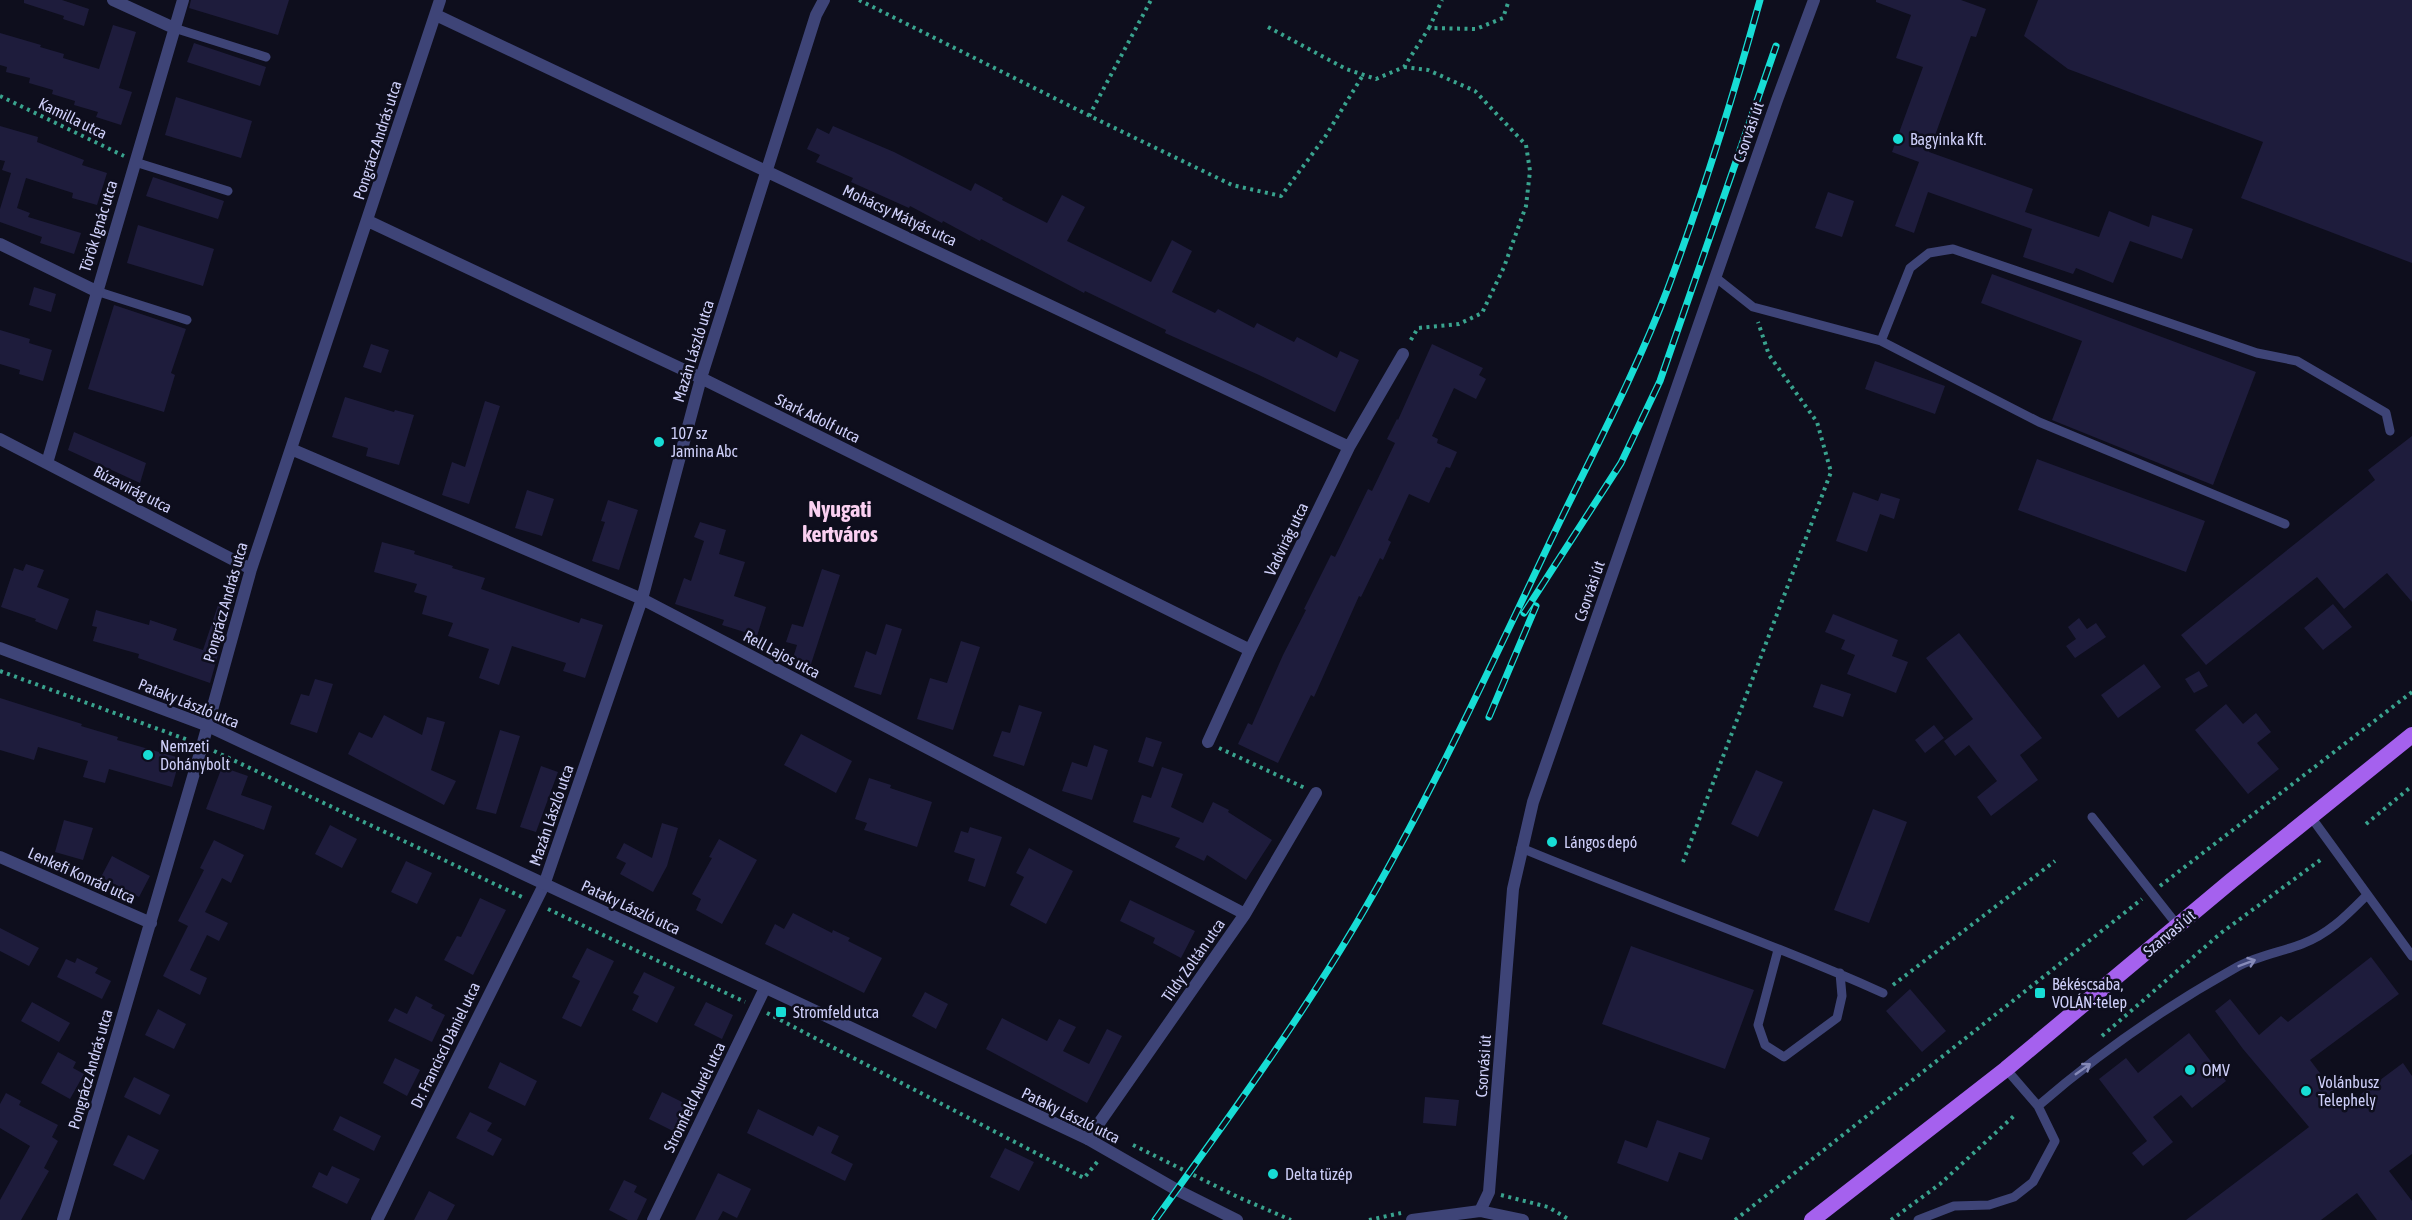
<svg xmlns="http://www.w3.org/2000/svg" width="2412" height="1220" font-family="'Asap Condensed',sans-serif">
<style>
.building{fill:#1e1c3c}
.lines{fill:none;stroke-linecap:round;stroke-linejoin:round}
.path{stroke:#39a38e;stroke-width:4;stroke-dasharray:3 4.5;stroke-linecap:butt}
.service{stroke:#3e4477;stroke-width:9}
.minor{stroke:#3e4477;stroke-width:12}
.tertiary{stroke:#3e4477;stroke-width:12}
.primary{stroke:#a561ee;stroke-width:16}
.rail-casing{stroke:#17ddd5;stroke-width:7}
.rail{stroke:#0e0e1d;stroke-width:4.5;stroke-dasharray:14;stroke-linecap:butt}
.oneway{stroke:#868ab8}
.poi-dot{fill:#17ddd5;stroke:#0e0e1d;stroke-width:2}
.labels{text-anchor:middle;stroke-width:5;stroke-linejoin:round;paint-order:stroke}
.street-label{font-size:16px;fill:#cfd0fa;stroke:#0e0e1d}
.poi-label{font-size:16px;fill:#cfd0fa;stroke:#0e0e1d;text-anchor:start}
.district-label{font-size:22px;font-weight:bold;fill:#fad0f1;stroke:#0e0e1d}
</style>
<rect width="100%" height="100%" fill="#0e0e1d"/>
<!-- building -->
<path class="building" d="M24,0H62L89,9L84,26L63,19L64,16L24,3Z
M191,0H289L278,35L189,8Z
M1876,0H1961L1986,9L1976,37L1971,36L1929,152L2033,189L2025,212L2099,237L2109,211L2149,227L2152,215L2193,229L2182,259L2130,241L2113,283L2076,268L2073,274L2023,257L2032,229L1928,192L1914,233L1895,226L1919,162L1892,152L1923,67L1896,58L1911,15L1876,2Z
M2038,0H2412V263L2241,198L2263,142L2068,69L2024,36Z
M113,25L136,32L119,88L132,92L121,125L96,117L98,112L74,105L75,101L52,94L53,90L29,83L30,78L6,72L7,67L0,65V33L41,45L40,47L64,54L63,58L99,69Z
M194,43L266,67L260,86L187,62Z
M176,97L252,121L241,158L165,135Z
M0,126L38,137L37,142L84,160L82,165L107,173L97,205L72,198L73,193L26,178L17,208L30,213L28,217L81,233L74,254L40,243L42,237L0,222V209L11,173L2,170L5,161L0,160Z
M833,126L894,152L971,191L975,183L1003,198L1002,200L1047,223L1062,195L1085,207L1067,241L1151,282L1172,240L1192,251L1172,292L1215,313L1218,309L1254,328L1257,323L1294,342L1297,337L1337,358L1340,351L1359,360L1335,412L1259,375L1165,333L1166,330L1085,291L1084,293L981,239L980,241L943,221L942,223L910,206L909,208L851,182L853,178L816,162L820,155L807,149L817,128L829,134Z
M153,177L224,201L218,219L146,196Z
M1828,192L1854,201L1842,237L1815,228Z
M138,225L214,249L203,286L127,263Z
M1992,274L2256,372L2213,485L2052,420L2082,341L1981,303Z
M34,287L56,294L51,312L29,305Z
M114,305L186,329L171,373L175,375L164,412L88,389Z
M0,330L30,339L29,343L52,350L43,381L19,374L20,370L0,364Z
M371,344L389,350L381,373L363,367Z
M1432,344L1483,368L1479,375L1486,379L1476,399L1454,388L1432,436L1438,439L1437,443L1457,452L1450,468L1446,467L1429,503L1409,494L1388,540L1391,542L1383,560L1380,558L1361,597L1359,596L1314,697L1311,695L1278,763L1238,744L1248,723L1252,725L1283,655L1306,610L1304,609L1331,555L1335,557L1368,489L1372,491L1395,443L1387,439L1397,419L1398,420Z
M1875,361L1945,386L1935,414L1865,389Z
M345,397L394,412L395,410L414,415L399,465L366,456L368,448L332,437Z
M485,401L500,406L469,504L442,495L452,462L465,467Z
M74,432L146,463L140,483L68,450Z
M2412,436V602L2387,573L2344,609L2317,577L2206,665L2181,635L2375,480L2368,470Z
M2037,459L2205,521L2186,572L2018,510Z
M527,490L554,499L542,536L515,528Z
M1853,492L1878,501L1881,493L1900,499L1894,519L1880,514L1867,552L1836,541Z
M608,500L638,510L619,570L592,561L605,522L601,521Z
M700,522L726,530L719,554L745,562L734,596L766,607L757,636L722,625L724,620L675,604L684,578L691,581L704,541L694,537Z
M382,542L415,551L414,554L453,566L452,568L485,578L481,589L579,623L581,618L603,625L585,678L563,671L566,663L512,646L499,685L479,678L489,649L448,636L453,623L422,614L427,596L414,592L417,584L374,572Z
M26,564L44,570L37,587L69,599L57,630L35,621L36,619L1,607L14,568L23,571Z
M822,569L840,575L811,664L793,658L797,645L786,642L792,624L803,627Z
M2333,604L2352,627L2323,650L2304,628Z
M218,605L231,609L210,683L138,658L139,654L93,641L97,627L92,626L96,610L149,625L150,620L177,629L173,640L203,650Z
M1833,614L1898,640L1892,656L1908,662L1896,693L1847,674L1855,655L1841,649L1845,640L1825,632Z
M2079,618L2087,629L2096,623L2106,637L2075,658L2066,646L2076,639L2068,627Z
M886,624L902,629L881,695L854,687L866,651L876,655Z
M1959,633L2042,738L2020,755L2038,780L1991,816L1977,797L1997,781L1969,745L1955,756L1944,741L1973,719L1926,658Z
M961,641L980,647L953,730L917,719L930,678L947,683Z
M2144,664L2161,687L2118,718L2101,695Z
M2199,671L2208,686L2194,693L2185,679Z
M315,679L333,684L317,733L290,724L301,694L309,696Z
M1821,684L1851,694L1843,717L1813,707Z
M0,698L82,724L81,726L118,737L117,740L180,758L172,787L109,769L105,783L83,777L88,761L38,747L34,760L0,750Z
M2226,704L2243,724L2256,713L2271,732L2257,743L2279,769L2248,794L2195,730Z
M1019,705L1042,712L1024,766L993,756L1002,731L1010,733Z
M384,715L422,735L427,717L445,722L431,770L456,781L444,805L348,754L359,732L372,738Z
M1934,725L1944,738L1925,753L1915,740Z
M500,730L520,736L496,814L476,809Z
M801,734L852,761L836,793L784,765Z
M1146,737L1162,742L1153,767L1138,762Z
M1094,745L1108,750L1092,800L1062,791L1072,762L1087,767Z
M541,766L558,772L536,832L520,827Z
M222,767L248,776L241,795L272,806L264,830L206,809Z
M1162,767L1183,774L1171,807L1203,823L1213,802L1229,810L1228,812L1272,840L1246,880L1207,855L1204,861L1175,847L1180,838L1133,822L1142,795L1151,798Z
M1756,770L1783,782L1758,837L1731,824Z
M869,778L891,785L890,788L932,802L917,847L864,830L867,823L855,819Z
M1873,809L1907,822L1869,923L1834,910Z
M64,820L93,828L83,860L55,852Z
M662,823L678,828L667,866L653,892L620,874L626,863L616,858L624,843L652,858Z
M330,825L357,839L342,868L315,854Z
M970,827L1002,837L985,887L968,881L975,859L954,852L961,831L968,833Z
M719,839L757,860L722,924L696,910L701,899L692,894L712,858L709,857Z
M214,840L244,855L231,883L222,878L205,912L228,923L219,941L207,935L190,970L207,978L200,995L163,976L188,926L178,921L204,870L200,868Z
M1029,848L1073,871L1046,924L1010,905L1024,877L1016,873Z
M112,856L150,876L139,897L101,877Z
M406,861L432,873L417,904L391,892Z
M480,898L506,910L473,975L444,960L457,936L461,937Z
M1130,900L1195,931L1181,958L1153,943L1155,938L1120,921Z
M793,913L832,933L833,930L850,938L848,941L882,958L864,993L765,944L775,924L784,929Z
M0,928L39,948L29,966L0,951Z
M1631,946L1754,990L1725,1069L1602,1024Z
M587,948L614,961L581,1027L562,1018L580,981L572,977Z
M2371,957L2399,994L2310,1060L2345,1106L2403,1063L2412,1076V1154L2389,1171L2412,1201V1220H2377L2357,1193L2321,1220H2186L2309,1127L2243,1049L2215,1011L2230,999L2259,1035L2281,1016L2288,1022Z
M77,958L98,968L95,973L111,981L102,999L57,977L66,959L75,963Z
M644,972L675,987L657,1023L632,1010L639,996L633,993Z
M1910,989L1946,1031L1922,1052L1886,1011Z
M925,992L948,1004L936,1029L912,1016Z
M416,996L433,1005L431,1008L445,1015L432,1042L388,1021L395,1008L407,1014Z
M32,1002L70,1023L59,1042L21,1021Z
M706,1002L733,1015L722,1039L694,1025Z
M158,1009L186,1024L174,1049L145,1035Z
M1002,1018L1047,1041L1059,1019L1076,1027L1063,1051L1089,1064L1107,1029L1122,1036L1087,1103L986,1049Z
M2189,1033L2226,1081L2192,1108L2181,1095L2153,1117L2173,1142L2143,1166L2132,1153L2147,1141L2099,1079L2126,1058L2138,1073Z
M58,1052L76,1062L73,1068L84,1074L70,1099L41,1083Z
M395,1058L420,1070L407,1096L383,1083Z
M500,1062L537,1081L525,1106L488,1088Z
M134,1077L170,1095L160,1115L124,1097Z
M662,1092L690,1106L677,1133L649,1119Z
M6,1093L21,1101L19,1105L58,1125L52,1137L58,1141L44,1168L49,1171L21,1220H0V1200L30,1146L0,1128V1104Z
M1425,1097L1459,1100L1456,1126L1423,1123Z
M758,1109L813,1136L818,1126L839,1136L831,1153L853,1164L845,1181L747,1133Z
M470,1112L492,1123L487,1131L502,1139L493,1156L456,1138Z
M340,1116L381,1136L374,1151L333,1130Z
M1657,1120L1710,1138L1702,1160L1679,1152L1668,1182L1617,1163L1625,1140L1647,1148Z
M128,1135L159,1150L144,1180L113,1165Z
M1005,1148L1034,1162L1019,1191L990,1177Z
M332,1166L360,1179L347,1204L312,1187L319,1172L327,1176Z
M718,1173L751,1189L737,1218L723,1211L718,1220H695Z
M624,1180L637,1186L634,1192L647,1199L637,1220H628L609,1210Z
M429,1191L455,1205L447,1220H414Z"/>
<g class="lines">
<!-- path -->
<path class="path" d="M859,0L1092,117L1232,185L1281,196L1325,137L1363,75
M1268,27L1346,69L1376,79L1404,67L1429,28L1476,29L1503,18L1509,0
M1429,28L1442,0
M1404,67L1428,70L1475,91L1526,145L1530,171L1526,206L1504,267L1482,313L1459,324L1418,328L1409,343
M0,96L124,156
M1089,116L1151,0
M0,671L188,740
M1219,748L1305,788
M214,751L522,897
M2366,824L2412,786
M1683,862L1831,472L1817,422L1769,355L1758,322
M2160,886L2412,692
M548,909L745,1002
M1893,985L2055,861
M767,1013L1084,1178L1098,1161
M2102,1036L2221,933L2323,858
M1133,1145L1238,1197L1291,1220
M1501,1195L1548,1207L1570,1220
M1369,1220L1401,1213
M1735,1220L2142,899
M1891,1220L1940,1184L2016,1114"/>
<!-- service -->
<path class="service" d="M174,28L266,57
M135,162L228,191
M1715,277L1753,307L1881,341L2039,422L2285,524
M96,291L187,320
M1881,341L1910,268L1929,253L1953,249L2257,353L2297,361L2386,413L2390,431
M2092,817L2178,926
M2311,817L2412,956
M1521,848C1641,898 1765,940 1883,993
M1778,950L1758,1025L1765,1045L1784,1057L1837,1018L1842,996L1840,973
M2038,1106C2098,1054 2167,1006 2237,967C2256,956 2281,952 2302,944C2329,934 2347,915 2367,895
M1918,1220L1954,1206L1989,1205L2014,1197L2033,1182L2055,1141L2038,1106L2006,1069"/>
<!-- minor -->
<path class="minor" d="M113,0L174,28
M436,15L1349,447
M368,221L701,378L1250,650
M0,244L96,291
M0,439L251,569
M291,449L642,599L1245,914
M47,463L183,0
M1208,742L1250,650L1349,447L1403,354
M0,857L151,923
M1088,1139L1245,914L1316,793
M1480,1211L1489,1192L1513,889L1533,802L1777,100L1814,0
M63,1220L202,746L251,569L440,0
M377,1220L544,885L642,599L701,378L816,15L824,0
M653,1220L765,988"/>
<!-- tertiary -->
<path class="tertiary" d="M0,648L208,726L1088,1139L1177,1190L1237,1220
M1412,1220L1480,1211L1523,1220"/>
<!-- primary -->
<path class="primary" d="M1812,1220L2006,1069L2231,881L2412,735"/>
<defs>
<path id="rail" d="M1524,613L1621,463L1660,381L1776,46
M1489,717L1536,606
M1155,1220C1225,1123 1295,1027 1356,924C1428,802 1488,672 1549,544C1589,460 1635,375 1668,288C1703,194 1733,97 1760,0"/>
</defs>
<!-- rail casing -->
<use href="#rail" class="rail-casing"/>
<!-- rail -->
<use href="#rail" class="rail"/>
</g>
<!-- one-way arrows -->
<defs><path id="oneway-shaft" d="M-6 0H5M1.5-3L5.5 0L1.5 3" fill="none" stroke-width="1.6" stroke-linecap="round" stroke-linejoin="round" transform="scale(1.5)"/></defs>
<g class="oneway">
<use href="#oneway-shaft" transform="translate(2247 963) rotate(-21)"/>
<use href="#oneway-shaft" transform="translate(2083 1069) rotate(-35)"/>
</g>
<!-- markers -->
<g class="poi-dot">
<circle cx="1898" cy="139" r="6"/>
<circle cx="659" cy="442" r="6"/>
<circle cx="148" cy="755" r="6"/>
<circle cx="1552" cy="842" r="6"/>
<rect x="2034" y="987" width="12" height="12" rx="3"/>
<rect x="775" y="1006" width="12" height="12" rx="3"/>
<circle cx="2190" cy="1070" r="6"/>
<circle cx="2306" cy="1091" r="6"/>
<circle cx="1273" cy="1174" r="6"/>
</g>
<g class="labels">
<!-- street labels -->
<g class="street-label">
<text transform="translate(73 118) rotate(26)" y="6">Kamilla utca</text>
<text transform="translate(1748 132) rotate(-71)" y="6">Csorvási út</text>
<text transform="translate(377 140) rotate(-72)" y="6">Pongrácz András utca</text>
<text transform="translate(900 215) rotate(25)" y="6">Mohácsy Mátyás utca</text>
<text transform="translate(98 226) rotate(-73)" y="6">Török Ignác utca</text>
<text transform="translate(693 351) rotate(-73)" y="6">Mazán László utca</text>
<text transform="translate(818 418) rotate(26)" y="6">Stark Adolf utca</text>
<text transform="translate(133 489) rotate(27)" y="6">Búzavirág utca</text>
<text transform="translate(1286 539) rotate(-64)" y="6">Vadvirág utca</text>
<text transform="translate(1589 591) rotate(-71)" y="6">Csorvási út</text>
<text transform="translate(225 602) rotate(-74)" y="6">Pongrácz András utca</text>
<text transform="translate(782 654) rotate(28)" y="6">Rell Lajos utca</text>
<text transform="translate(189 703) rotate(22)" y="6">Pataky László utca</text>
<text transform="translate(551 815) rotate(-71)" y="6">Mazán László utca</text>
<text transform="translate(82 875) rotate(24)" y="6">Lenkefi Konrád utca</text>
<text transform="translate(631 907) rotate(25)" y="6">Pataky László utca</text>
<text transform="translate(2169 933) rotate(-40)" y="6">Szarvasi út</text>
<text transform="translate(1193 960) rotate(-55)" y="6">Tildy Zoltán utca</text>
<text transform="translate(445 1045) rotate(-64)" y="6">Dr. Francisci Dániel utca</text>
<text transform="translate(1483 1066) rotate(-86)" y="6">Csorvási út</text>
<text transform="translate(90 1069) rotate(-74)" y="6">Pongrácz András utca</text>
<text transform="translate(694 1097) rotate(-64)" y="6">Stromfeld Aurél utca</text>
<text transform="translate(1071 1115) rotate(26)" y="6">Pataky László utca</text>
</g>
<!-- poi labels -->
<g class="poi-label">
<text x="1910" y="145">Bagyinka Kft.</text>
<text x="671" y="439">107 sz<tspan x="671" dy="18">Jamina Abc</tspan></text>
<text x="160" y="752">Nemzeti<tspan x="160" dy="18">Dohánybolt</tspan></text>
<text x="1564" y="848">Lángos depó</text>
<text x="2052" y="990">Békéscsaba,<tspan x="2052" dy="18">VOLÁN-telep</tspan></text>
<text x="793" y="1018">Stromfeld utca</text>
<text x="2202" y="1076">OMV</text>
<text x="2318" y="1088">Volánbusz<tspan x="2318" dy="18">Telephely</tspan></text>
<text x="1285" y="1180">Delta tüzép</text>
</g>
<!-- district labels -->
<g class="district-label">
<text x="840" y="517">Nyugati<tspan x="840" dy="25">kertváros</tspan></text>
</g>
</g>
</svg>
